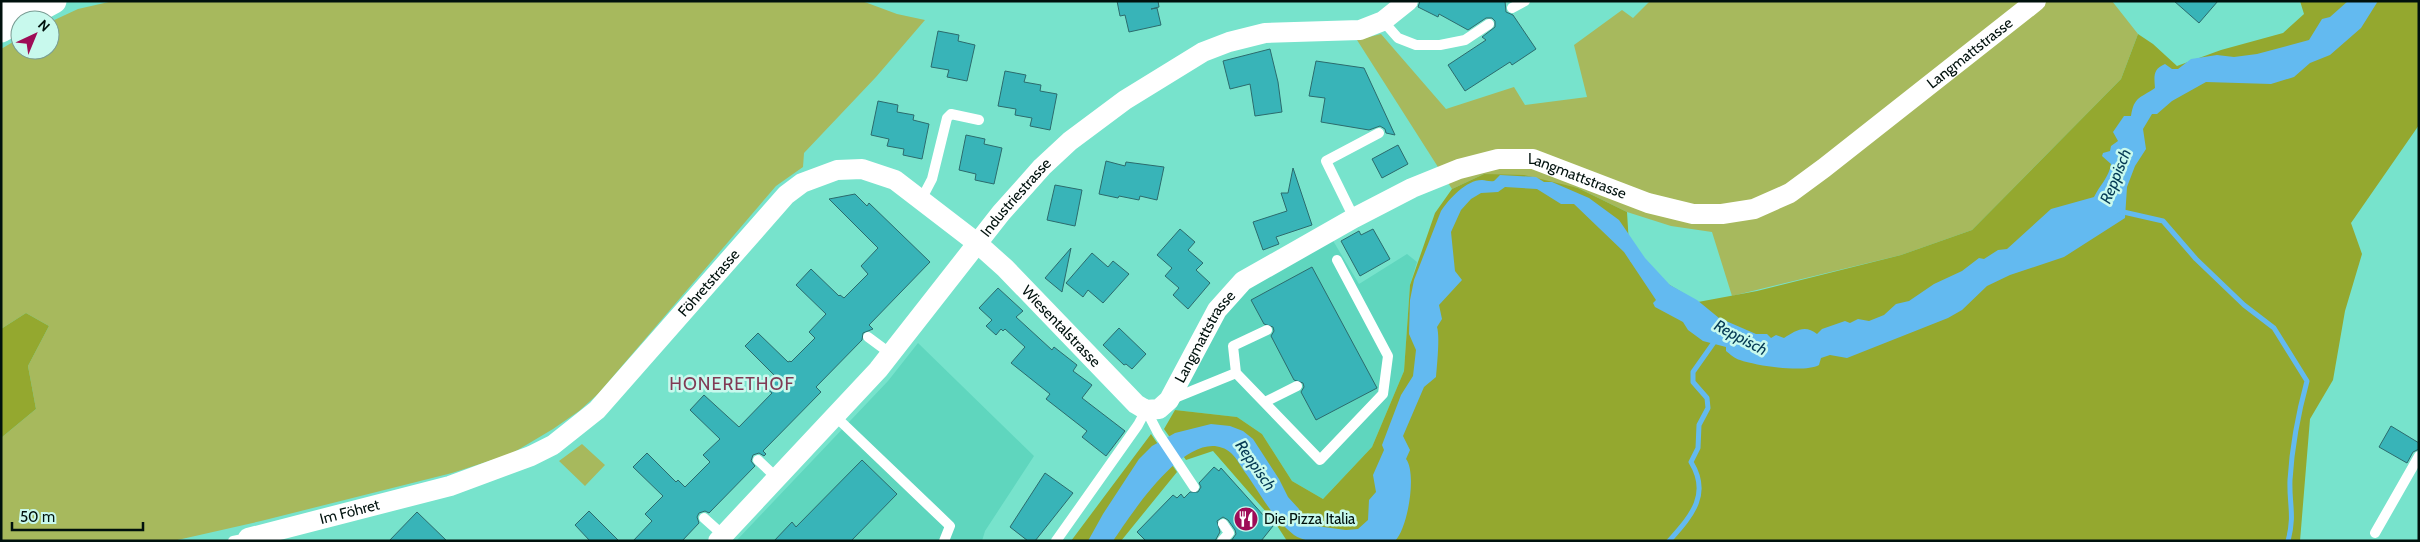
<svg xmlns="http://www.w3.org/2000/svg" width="2420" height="542" font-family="Cabin,sans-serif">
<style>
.built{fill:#5fd6be}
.green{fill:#a7b95d}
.forest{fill:#94a82f}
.water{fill:#63baf0}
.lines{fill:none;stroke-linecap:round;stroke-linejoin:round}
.stream{stroke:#63baf0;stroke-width:5}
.building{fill:#38b4b8;stroke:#2c6b6d}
.service{stroke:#fff;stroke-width:10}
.minor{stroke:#fff;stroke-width:20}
.tertiary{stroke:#fff;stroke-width:25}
.labels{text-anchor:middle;stroke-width:5;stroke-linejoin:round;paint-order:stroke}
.street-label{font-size:15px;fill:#00110d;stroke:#c8f9ed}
.poi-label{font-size:15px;fill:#00110d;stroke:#c8f9ed;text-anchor:start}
.water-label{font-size:16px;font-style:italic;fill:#043853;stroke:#c8f9ed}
.quarter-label{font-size:18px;letter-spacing:1px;fill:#803b55;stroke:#c8f9ed}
</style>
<rect width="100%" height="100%" fill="#77e3cc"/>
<!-- built -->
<path class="built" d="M1332,239L1359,284L1407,254L1417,262L1410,285L1404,371L1372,447L1323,499L1292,481L1262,434L1237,417L1175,410L1222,312L1242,291Z
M918,343L1034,456L985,531L982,541H736L888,381Z"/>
<!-- green -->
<path class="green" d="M113,1H862L897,14L925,20L876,77L804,153L803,167L776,186L598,394L579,411L553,429L511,454L452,473L261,521L173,541H1V438L36,409L28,366L49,326L26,313L1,329V49L20,38V50H50V22L78,9Z
M1650,1H2112L2138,34L2121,79L1972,230L1901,255L1732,296L1712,232L1671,226L1627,212L1578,188L1484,174L1452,189L1357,40L1381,34L1446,109L1514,87L1525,105L1587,97L1574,45L1622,10L1633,18Z
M582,444L605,465L585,486L559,461Z"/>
<!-- forest -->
<path class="forest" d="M2300,1H2419V125L2351,223L2362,254L2345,311L2333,380L2310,419L2300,541H1287L1274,521L1213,451L1186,460L1164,429L1175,410L1237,417L1262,434L1292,481L1323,499L1372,447L1404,371L1410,285L1435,213L1452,189L1484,174L1524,175L1578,188L1627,212L1630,261L1698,302L1757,291L1901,255L1972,230L2121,79L2138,34L2153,44L2177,66L2221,50L2283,33L2304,14Z
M26,313L49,326L28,366L36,409L1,438V329Z
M1151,434L1177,472L1121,541H1071Z"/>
<!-- water -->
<path class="water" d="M2348,1H2378L2361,28L2330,55L2310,63L2294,77L2271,84L2206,82L2172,101L2157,114H2152L2143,129L2146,149L2135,166L2127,187L2125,218L2064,257L2010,275L1987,286L1962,310L1948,318L1847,358L1830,355L1821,358L1819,365C1804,373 1757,366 1740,360C1735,359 1730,354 1726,351V347L1703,341L1688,330L1683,322L1655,307L1653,303L1656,300L1624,252L1574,204H1561L1537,189L1505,187L1498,192L1481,193L1471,199L1461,210L1451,232L1455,271L1462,280L1439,305L1442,319L1437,327C1440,336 1437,365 1436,377L1424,387L1403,436L1410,450L1406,459C1417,473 1408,528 1395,541H1308C1304,539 1298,538 1294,535C1274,520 1261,495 1247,475C1242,469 1237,458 1231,453C1191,420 1131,515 1113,541H1088L1103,514L1139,459L1152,446L1175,433L1211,424L1230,426L1243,431L1253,439L1279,479L1288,497L1299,509L1303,518L1316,526L1346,530L1358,529L1368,520L1369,500L1376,492L1373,475L1384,450L1382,445L1401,395L1413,376L1416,350L1409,334L1410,300L1414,280L1441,211C1449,199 1466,180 1482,180C1486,180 1489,182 1494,181L1500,175L1536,177L1544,182H1552L1589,198L1619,220L1645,258L1670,285L1697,300L1719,318L1756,334H1767L1771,338L1776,335L1784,338C1795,331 1805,324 1817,334L1822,329L1845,321L1850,323L1858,319L1869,321L1884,315L1896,304L1909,301L1934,284L1962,271L1979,258L1984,259L1998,250L2007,249L2051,209L2094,197C2100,185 2109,177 2111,164L2102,156L2103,153L2110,151L2111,146L2118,141L2113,132L2124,116H2131C2134,96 2141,98 2155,88C2154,76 2153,69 2165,64L2172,69H2178L2191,59L2217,55L2234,57L2257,54L2309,40L2322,19L2330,17Z"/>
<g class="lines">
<!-- stream -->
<path class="stream" d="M2119,211L2163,221L2196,259L2244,305L2274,328L2307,381C2298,414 2292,446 2290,480C2289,504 2295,515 2288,541
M1669,541C1691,516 1711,495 1691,462L1698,448L1699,425L1708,408L1707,398L1693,382V372L1717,338"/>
</g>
<!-- building -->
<path class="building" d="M1117,1H1158L1159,7L1151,9L1157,8L1161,25L1129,32L1125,15L1120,16Z
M1420,1H1505L1506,12L1513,15L1536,49L1512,65L1510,62L1465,91L1448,65L1486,40L1482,37L1495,27V21L1492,18H1486L1468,30L1439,14L1438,17L1418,7Z
M2174,1H2218L2199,23Z
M938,31L959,35L958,41L975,45L967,81L947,77L949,70L931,67Z
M1270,49L1278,82L1282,112L1255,116L1250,84L1230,89L1223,61Z
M1316,61L1364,68L1395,135L1386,133L1385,129L1380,126L1369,130L1321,122L1325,98L1309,96Z
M1005,71L1026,75L1024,82L1041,85L1040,91L1057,94L1050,130L1030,126L1032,118L1015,115L1016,109L998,106Z
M878,101L898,105L897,112L914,115L913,120L929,124L922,159L903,155L904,149L887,146L889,139L871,135Z
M966,135L985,139L984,144L1002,148L994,184L975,180L976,174L959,170Z
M1398,145L1408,164L1382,178L1372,159Z
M1106,161L1125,166L1126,162L1164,167L1157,200L1140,196L1139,200L1119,196L1118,198L1099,194Z
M1293,168L1312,225L1276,237L1279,244L1263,250L1253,222L1287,211L1281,193H1288Z
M1055,185L1082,190L1075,226L1047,220Z
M855,194L867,206L869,203L930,262L869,325L873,329L863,333L862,340L816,387L821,392L763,451L766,454L764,456L759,453L753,455L751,461L755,466L709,513L705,511L699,513L697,517L699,523L682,541H633L652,521L645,514L663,496L633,467L647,453L676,482L678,480L685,487L710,462L703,455L720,439L690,410L704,395L739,427L772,393L767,389L777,378L745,346L758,333L788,362L790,361L791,362L815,338L809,332L826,314L796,285L811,269L839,296L840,295L844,298L868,274L861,266L878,248L829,199Z
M1180,229L1195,242L1188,250L1203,263L1196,270L1210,283L1188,309L1173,295L1179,288L1165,276L1172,268L1157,255Z
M1373,229L1390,259L1360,276L1341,241L1359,231L1361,235Z
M1071,248L1062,292L1045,278Z
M1092,253L1108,267L1113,261L1129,274L1103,303L1088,290L1083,297L1066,283Z
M1312,267L1377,388L1316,420L1301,392L1304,387L1303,383L1294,380L1271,336L1274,331L1273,327L1264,324L1251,300Z
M998,288L1023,311L1016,317L1052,350L1054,347L1077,365L1073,371L1092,385L1082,398L1125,431L1106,456L1082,437L1087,431L1046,399L1050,394L1011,363L1025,347L1005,329L1003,331L1001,329L996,335L986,326L992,320L979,308Z
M1119,328L1146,354L1132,369L1126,364L1124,365L1103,345Z
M2391,426L2419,443V449L2413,452L2407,463L2379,447Z
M862,460L897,494L851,541H774L792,522L796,527Z
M1214,467L1219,471L1221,468L1273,526L1261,541H1231L1236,534L1235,530L1228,520L1223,517L1217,521L1220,532L1215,541H1146L1137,532L1173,495L1177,498L1181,494L1184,498L1190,492H1198L1201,487L1199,483Z
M1045,473L1073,493L1035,541H1028L1010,527Z
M589,511L619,541H590L575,525Z
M417,512L447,541H389Z"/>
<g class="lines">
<!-- service -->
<path class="service" d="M1512,8L1525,1
M1383,21L1398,38L1416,45H1440L1465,40L1489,24
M921,200L932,179L947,118L951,114L979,120
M1354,218L1326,161L1379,133
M868,337L891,354
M1236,373L1233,346L1267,330
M1172,399L1236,373L1320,460L1383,394L1388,356L1337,260
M1265,402L1297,386
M1146,410L1158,433L1194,487
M835,416L950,526L944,541
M758,460L778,479
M704,518L723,535
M2375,533L2419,456
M233,541L248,538
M1056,541L1138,425L1146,410
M1222,541L1229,533L1223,524"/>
<!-- minor -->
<g class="minor">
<path d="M1,5H14L30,13"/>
<path id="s1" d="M248,538L450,486L531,456L553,445L597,410L786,195L802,183L837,170L862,169L895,180L977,243L1005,268L1136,404L1146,410L1159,409L1169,400L1217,310L1243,281L1354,218L1412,188L1459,169L1498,159H1533L1648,203L1693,214H1722L1754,209L1790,193L1824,168L2036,1"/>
<path id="s2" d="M718,541L878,370L1001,213L1042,167L1070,141L1125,100L1203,52L1229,42L1265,33L1360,30L1383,21L1408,1"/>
</g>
<!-- tertiary -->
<path class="tertiary" d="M1,30L54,1"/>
</g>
<!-- icons -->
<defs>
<symbol id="restaurant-disc" viewBox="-11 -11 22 22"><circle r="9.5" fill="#9e0c57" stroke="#c8f9ed"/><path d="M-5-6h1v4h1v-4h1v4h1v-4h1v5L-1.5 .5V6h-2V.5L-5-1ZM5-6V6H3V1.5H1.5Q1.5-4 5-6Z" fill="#fff"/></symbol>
</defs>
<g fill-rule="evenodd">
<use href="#restaurant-disc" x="1232" y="505" width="28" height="28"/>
</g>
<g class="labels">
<!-- street labels -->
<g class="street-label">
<text dy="5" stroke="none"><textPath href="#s1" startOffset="2105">Langmattstrasse</textPath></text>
<text dy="5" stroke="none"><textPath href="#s1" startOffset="1654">Langmattstrasse</textPath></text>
<text dy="5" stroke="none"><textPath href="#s2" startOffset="455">Industriestrasse</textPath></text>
<text dy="5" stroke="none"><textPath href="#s1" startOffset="545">Föhretstrasse</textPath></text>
<text dy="5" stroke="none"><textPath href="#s1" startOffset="1001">Wiesentalstrasse</textPath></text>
<text dy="5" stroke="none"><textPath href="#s1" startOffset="1220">Langmattstrasse</textPath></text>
<text dy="5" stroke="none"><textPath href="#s1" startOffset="105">Im Föhret</textPath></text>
</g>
<!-- poi labels -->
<g class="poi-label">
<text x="1264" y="524">Die Pizza Italia</text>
</g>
<!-- water labels -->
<g class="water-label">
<text transform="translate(2115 176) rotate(-68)" y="6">Reppisch</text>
<text transform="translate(1741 337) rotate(28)" y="6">Reppisch</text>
<text transform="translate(1256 465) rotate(55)" y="6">Reppisch</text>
</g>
<!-- quarter labels -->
<g class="quarter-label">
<text x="732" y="390">HONERETHOF</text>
</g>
</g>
<!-- border -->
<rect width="2420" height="542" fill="none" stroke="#00110d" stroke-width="5"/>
<!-- north arrow -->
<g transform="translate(35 35) rotate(44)"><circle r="24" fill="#c8f9ed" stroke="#789c93"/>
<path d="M0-4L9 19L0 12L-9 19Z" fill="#9e0c57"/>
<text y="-8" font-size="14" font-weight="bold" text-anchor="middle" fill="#00110d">N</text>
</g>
<!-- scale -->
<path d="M12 522v8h131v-8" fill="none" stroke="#00110d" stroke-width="2.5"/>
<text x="20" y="522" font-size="15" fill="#00110d" stroke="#c8f9ed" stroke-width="4" paint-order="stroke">50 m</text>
</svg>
